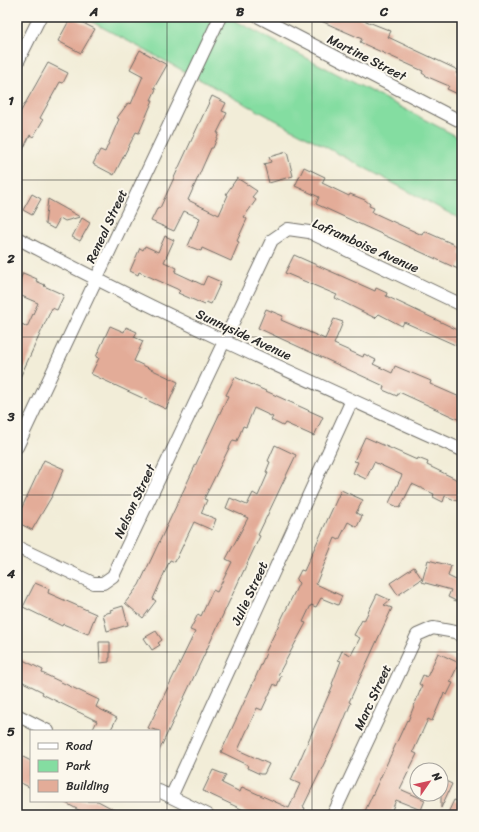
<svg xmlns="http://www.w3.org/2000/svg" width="479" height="832" font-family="Sriracha,sans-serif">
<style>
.green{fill:#84dda1;stroke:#588466}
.building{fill:#e3ac98}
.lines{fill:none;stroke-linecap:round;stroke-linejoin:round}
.street-casing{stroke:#716f68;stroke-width:14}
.street{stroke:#fff;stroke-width:12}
.grid{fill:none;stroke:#2b2b2b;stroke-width:1;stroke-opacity:0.55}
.labels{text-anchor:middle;stroke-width:4;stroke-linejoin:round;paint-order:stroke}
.street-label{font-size:13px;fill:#2b2b2b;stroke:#fbf7ec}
.neatline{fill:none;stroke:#2b2b2b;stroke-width:1.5}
.grid-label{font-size:13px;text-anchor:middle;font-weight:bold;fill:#2b2b2b}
</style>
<rect width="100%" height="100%" fill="#fbf7ec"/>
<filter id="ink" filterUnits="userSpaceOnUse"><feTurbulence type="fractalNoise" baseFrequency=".025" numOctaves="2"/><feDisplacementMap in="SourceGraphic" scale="8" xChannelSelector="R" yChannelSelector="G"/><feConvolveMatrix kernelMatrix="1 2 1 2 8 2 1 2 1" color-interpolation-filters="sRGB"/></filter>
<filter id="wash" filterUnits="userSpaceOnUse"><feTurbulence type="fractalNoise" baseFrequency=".012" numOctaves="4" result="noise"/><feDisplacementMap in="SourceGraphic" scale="16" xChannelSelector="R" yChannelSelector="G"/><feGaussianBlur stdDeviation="0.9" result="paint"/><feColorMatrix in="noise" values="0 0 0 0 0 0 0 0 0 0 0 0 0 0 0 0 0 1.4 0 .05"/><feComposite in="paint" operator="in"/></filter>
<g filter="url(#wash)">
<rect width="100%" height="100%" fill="#f2edd8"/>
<!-- green -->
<path class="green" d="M83,17H228L462,139V220Z"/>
<g id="blocks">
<!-- building -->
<path class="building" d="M71,17L95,29L81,53L58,41Z
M312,17H356L391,31L388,37L458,70L456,73L462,77V96L447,89L449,86L428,77L422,73L423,71L366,45L360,42L362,39Z
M140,50L167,65L154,88L156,89L151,100H153L139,133L136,132L114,175L93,164L100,150L105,152L119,119L117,118L128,103L131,104L143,76L130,69Z
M48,63L68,73L63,83L60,82L40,118L43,120L33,137L30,135L17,162V118Z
M212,96L226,103L222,111L227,113L217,133H219L213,148H211L188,200L219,215L228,195L226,194L237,178L257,191L252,197L256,200L244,217L247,219L237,241L239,242L231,261L202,248L201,251L188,246L200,218L184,211L174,231L151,221L158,207L160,208Z
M287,152L293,176L269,183L264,164L271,162L269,157Z
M304,167L325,177L322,183L349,196L350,194L365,200L370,204L369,206L374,208L372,212L422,235L424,231L462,248L459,254L462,255V260L458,269L316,204L319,197L295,186Z
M32,194L41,199L32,215L23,210Z
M48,199L80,217L65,221L60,218L54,229L45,224Z
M82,218L90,223L80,241L72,237Z
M165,236L174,240L164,262L177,268L175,272L203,285L207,276L221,282L211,304L206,302L205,305L178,293L180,291L177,289L139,272L138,275L130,271L140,248L143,250L145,246L158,252Z
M294,255L375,291L376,288L387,293L386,296L462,332V348L404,322L402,326L379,314L375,318L335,298L337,295L285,273Z
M23,273L37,279L36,281L45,285L44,286L64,295L57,310L52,308L17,384V336L22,324L27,327L38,303L17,294V287Z
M266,309L283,316L281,320L325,339L334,319L343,322L334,344L363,357L364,354L376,360L373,364L392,373L395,366L431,381L430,384L462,398V421L399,392L397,396L383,390L384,386L258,328Z
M110,326L124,332L126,327L137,332L134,337L143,341L134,361L178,382L166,409L91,374L99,358L96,357Z
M235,377L323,417L314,436L285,423L283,426L271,420L273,417L254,408L246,427L243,426L237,441L233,440L204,499L207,500L201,513L216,519L212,530L194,522L175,562L170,560L153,599L156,601L143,618L125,603L139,585L228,396L226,395Z
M365,437L417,460L418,458L428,462L427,465L462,482V503L445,496L443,502L433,497L434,494L412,484L400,508L389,503L402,475L374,462L366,479L353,473L358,462L354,461Z
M275,445L296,455L258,535L260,536L159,751V731L148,728L195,632L190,630L198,614L201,616L213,590L217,592L232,562L226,559L248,518L226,508L230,498L247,505L253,493L258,496L268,473L266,472L270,462L268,461Z
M44,460L64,469L52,496L32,530L17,522V518Z
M341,490L363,500L356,513L362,516L357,527L348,522L339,540L335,538L316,584L342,596L338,605L321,598L316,607L311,605L303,622L306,623L278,675L281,676L277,686L274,684L262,710L257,708L238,750L269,764L264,774H260L247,768L248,765L221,752L254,681L266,653H265L299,583L296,580L301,570L304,571Z
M428,560L451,566L448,576L462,583V604L448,597L451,590L422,582Z
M414,567L422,579L398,595L390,583Z
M35,583L49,589L48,593L96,614L88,634L63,624L62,626L23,607Z
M377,594L390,600L384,605L392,608L349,702L351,703L337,737L303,807L305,808L303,814L305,815H254L203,791L213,770L226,775L222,783L240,792L242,787L289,808L300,784L291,780L333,685L332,684L341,661L338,660L342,651L351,655L360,638L354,635L362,620L364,621Z
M123,606L128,625L107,631L103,614L111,612L110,610Z
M156,631L162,640L158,643L160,645L152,650L144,638Z
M99,642H110V658H109V662L100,663Z
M438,653L459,663L450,682L453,683L447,695L444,693L432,721L428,719L413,752L417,754L400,789L425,800L421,810L396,800L390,815H374L365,811L407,720L408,721L422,686L419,684L423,675L427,677Z
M17,657L43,670L42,673L99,700L96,707L117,718L110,731H92L97,721L42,694L43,692L17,679Z
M17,754L31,761V788L17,781Z
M441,779L452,784L441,808Z
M454,800L462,803V815H447Z
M62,801H98L124,815H88Z"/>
</g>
</g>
<g filter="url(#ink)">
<use href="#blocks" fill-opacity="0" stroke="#716f68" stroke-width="1"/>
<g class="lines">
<defs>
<path id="street" d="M259,17L462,122
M17,63L40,17
M17,238C162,315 312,382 462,450
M17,447L220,17
M17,547L93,583H103L113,576L272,240L288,229L309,232L462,305
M17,715L48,731
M159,791L208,815
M171,797L352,400
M333,815L417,635L433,628L455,632L462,636"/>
</defs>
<!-- street casing -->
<use href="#street" class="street-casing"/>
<!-- street -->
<use href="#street" class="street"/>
</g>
</g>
<!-- grid -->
<path class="grid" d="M167,17V815M312,17V815M17,180H462M17,337H462M17,495H462M17,652H462"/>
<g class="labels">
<!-- street labels -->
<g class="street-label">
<text transform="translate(367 57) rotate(27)" y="5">Martine Street</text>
<text transform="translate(106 226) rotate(-65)" y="5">Reneal Street</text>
<text transform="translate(366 245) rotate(24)" y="5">Laframboise Avenue</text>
<text transform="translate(244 334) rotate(25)" y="5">Sunnyside Avenue</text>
<text transform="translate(134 501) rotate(-65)" y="5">Nelson Street</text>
<text transform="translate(249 593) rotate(-65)" y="5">Julie Street</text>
<text transform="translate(372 697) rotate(-65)" y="5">Marc Street</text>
</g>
</g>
<!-- margin -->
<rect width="479" height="832" fill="none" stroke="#fbf7ec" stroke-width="44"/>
<!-- legend -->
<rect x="30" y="730" width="130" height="72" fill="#fbf7ec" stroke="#a8a59f"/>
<rect x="38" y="743" width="20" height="6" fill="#ffffff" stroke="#a8a59f"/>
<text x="66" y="750" font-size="12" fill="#2b2b2b">Road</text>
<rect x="38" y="760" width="20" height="12" fill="#84dda1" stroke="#a8a59f"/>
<text x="66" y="770" font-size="12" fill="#2b2b2b">Park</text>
<rect x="38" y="780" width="20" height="12" fill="#e3ac98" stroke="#a8a59f"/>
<text x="66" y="790" font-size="12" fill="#2b2b2b">Building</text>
<!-- north arrow -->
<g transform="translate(429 782) rotate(56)"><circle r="19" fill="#fbf7ec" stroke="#a8a59f"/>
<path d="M0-3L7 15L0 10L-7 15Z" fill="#d1495b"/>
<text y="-6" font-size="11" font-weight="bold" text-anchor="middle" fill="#2b2b2b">N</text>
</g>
<rect x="22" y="22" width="435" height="788" class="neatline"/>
<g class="grid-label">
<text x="94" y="16">A</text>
<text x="240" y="16">B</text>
<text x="384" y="16">C</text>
<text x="11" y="105">1</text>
<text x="11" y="263">2</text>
<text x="11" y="421">3</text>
<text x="11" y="578">4</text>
<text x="11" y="736">5</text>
</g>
</svg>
